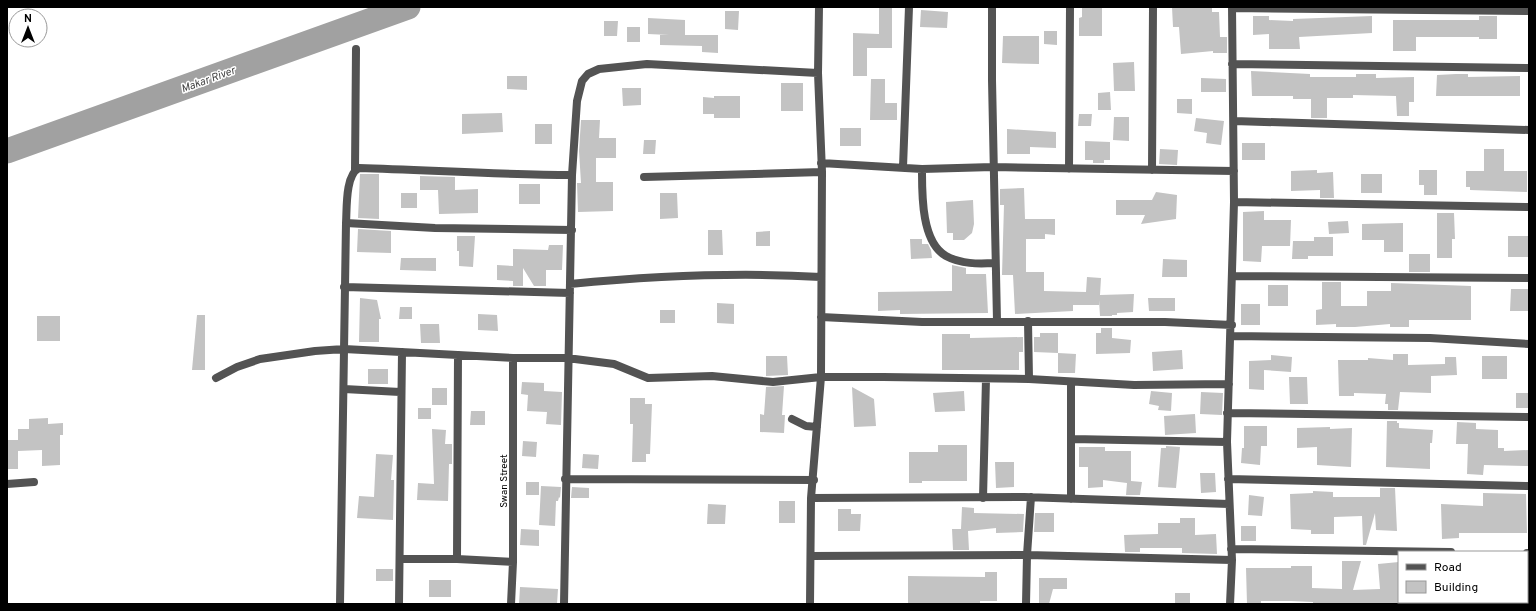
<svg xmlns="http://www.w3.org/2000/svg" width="1536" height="611" font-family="Overpass,sans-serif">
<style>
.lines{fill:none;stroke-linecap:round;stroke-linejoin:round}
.river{stroke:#a1a1a1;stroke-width:25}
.building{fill:#c3c3c3}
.street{stroke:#535353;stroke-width:8}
.labels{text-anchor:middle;stroke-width:3;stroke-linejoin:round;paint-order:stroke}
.street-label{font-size:10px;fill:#000;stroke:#fff}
.water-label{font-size:11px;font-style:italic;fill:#424242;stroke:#fff}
</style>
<rect width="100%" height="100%" fill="#fff"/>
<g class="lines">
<!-- river -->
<path class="river" d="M7,151L408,7"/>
</g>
<!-- building -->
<path class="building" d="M879,7H892V48H867V76H853V33L879,34Z
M1082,7H1102V36H1079V18L1082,17Z
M1172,7H1212V12H1219L1220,37H1227V53H1213V51L1181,54L1179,27H1173Z
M921,10L948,12L947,28L920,27Z
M725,11H739L738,30L725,29Z
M1253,16H1269V20L1293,21V19L1372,16V33L1299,37L1300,49H1269V34L1253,35Z
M1479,16H1497V39H1479V37H1416V51H1393V20H1479Z
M648,18L685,20V35H718V53L702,52V46L660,45V35H669L648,34Z
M604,21H618L617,36H604Z
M627,27H640V42H627Z
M1044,31H1057V45L1044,44Z
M1003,36H1039V64L1002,63Z
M1134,62L1135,91H1114L1113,63Z
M1251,71L1310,74V77H1356V74H1376V78L1414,77V102H1409V116H1397L1396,96L1353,95V98H1327V118H1311V99H1293V96H1252Z
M1456,74H1468V77L1520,76V96H1436L1437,75Z
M507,76H527V90L507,89Z
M1201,78L1226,79V92H1201Z
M871,79H885V103H897V120H870Z
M781,83H803V111H781Z
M622,88H641V105L623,106Z
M1110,92L1111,110H1098V93Z
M714,96H740V118H714V114H703V97L714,98Z
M1177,99H1192V114L1177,113Z
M502,113L503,132L462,134V114Z
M1079,114H1092L1091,126H1078Z
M1114,117H1129V141L1113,140Z
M1196,118L1224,121L1221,145L1206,143L1207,133L1194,131Z
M581,120H600L599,138H616V158H596V182H613V211L578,212L577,183H581L579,151Z
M535,124H552V144H535Z
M840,128H861V146H840Z
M1007,129L1056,132V148L1030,147V154H1007Z
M644,140H656L655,154H643Z
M1085,141L1110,142V160H1104V163H1093V160H1085Z
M1242,143H1265V160H1242Z
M1160,149L1178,150L1177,165L1159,164Z
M1484,149H1504V171H1527V192L1470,190V187H1466V171H1484Z
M1317,170V173L1333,172L1334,198H1320V190L1291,191V171Z
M1419,170H1437V195H1424V185H1419Z
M360,174H379V219L358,218Z
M1361,174H1382V193H1361Z
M420,176L455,177V190L478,189V213L439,214L438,190H420Z
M519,184H540V204H519Z
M1024,188L1025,219H1055V235L1045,234V239H1026V272H1044V291L1086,292L1087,277L1101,278L1100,295L1134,294L1133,312L1117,313V315H1112V316H1100L1099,300V305H1073V311L1015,314L1013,275H1002L1004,205H1000V189Z
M1156,192L1177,195L1176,219L1141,224L1145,215H1116V200H1152Z
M401,193H417V208H401Z
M660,193H677L678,218L660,219Z
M973,200L974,224L972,233L964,240H953V233H947L946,202Z
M1264,211V220H1291L1290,246H1262L1261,262L1243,261V212Z
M1437,213H1454L1455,239H1452V258H1437Z
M1348,221L1349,233L1329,234L1328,222Z
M1403,223V252H1384V240H1362V224Z
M358,229L391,231V253L357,252Z
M708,230H722L723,255H708Z
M770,231V246H756V232Z
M457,236H475L473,267L459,266V251H457Z
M1508,236H1528V257H1508Z
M1314,237H1333V256H1308V259H1292L1293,241H1314Z
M910,239H922V244H928L931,250L932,258L911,259Z
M549,245H563L562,270H546V286H534L523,268V286H513V281L497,280V265L513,266V249L548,250Z
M1409,254H1430V272H1409Z
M401,258H436V271L400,270Z
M1163,259L1187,260V277H1162Z
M952,265L966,268V274H986L988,313L900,314V310L878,311V292L952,291Z
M1322,282H1341V306H1367V291H1391V283L1471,286V320H1409V327H1390V324L1355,327H1336V324L1316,325V310L1322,309Z
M1268,285H1288V306H1268Z
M1511,289H1528V311H1510Z
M360,298L377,300L381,319H379V342H359Z
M1148,298H1175V311H1149Z
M717,303L734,304V324L717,323Z
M1241,304H1260V325H1241Z
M400,307H412V319H399Z
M660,310H675V323H660Z
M478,314L497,315L498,331L478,330Z
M197,315H205V370H192Z
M37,316H60V341H37Z
M420,324H439L440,343H421Z
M1101,328H1112V338L1131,340L1130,353L1096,354V333H1101Z
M1040,333H1058V353L1034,352V337H1040Z
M942,334H970V338L1023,337V352H1019V370H942Z
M1182,350L1183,369L1153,371L1152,352Z
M1058,353L1076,354L1075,373H1058Z
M1393,354H1408V365L1445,364V357H1456L1457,375L1431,376V393L1400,392L1398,410H1388V404H1385L1386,394L1354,393V396H1339L1338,360H1368V358L1393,360Z
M1271,355L1292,357L1291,372L1264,370V390L1249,389V361L1271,360Z
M766,356H787L788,375L766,376Z
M1482,356H1507V379H1482Z
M368,369H388V384H368Z
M1289,377H1307L1308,404H1290Z
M522,382L544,383V391L562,392L561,425L546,424L547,412L527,411L528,395L521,394Z
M784,386L782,415H785L784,433L760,432V414L764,415L766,387Z
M852,387L874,399L876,426L854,427Z
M432,388H447V405H432Z
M964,391L965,411L935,412L933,393Z
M1151,391L1172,393L1171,411L1158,410L1159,406L1149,404Z
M1201,392L1223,393L1222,415L1200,414Z
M1516,393H1529V408H1516Z
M630,398H645V404H652L650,454H646V462H632L633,424H630Z
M418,408H431V419H418Z
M471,411H485V425H470Z
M1195,414L1196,433L1165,435L1164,416Z
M48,418V424L63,423V435H60V465L42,466V450L18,451V469H7V440H18V429H29V419Z
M1387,421H1397V423H1399V428L1433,430L1432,443H1430V469L1386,467Z
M1457,422L1476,423V429L1498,430V448H1504V451L1529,450V466L1484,465L1483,475L1467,474L1468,444H1456Z
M1244,426H1267V446H1261L1260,465L1241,463L1242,448H1244Z
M1330,427V429L1352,428L1351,467L1317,465V447L1297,448V428Z
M432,429L446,430L445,444H452V464H449L448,501L417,500L418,483L434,484Z
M523,441L537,442L536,457L522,456Z
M938,445H967V481H922V483H909V452H938Z
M1166,446L1180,447L1176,488L1158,487L1161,448H1166Z
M1079,447H1105V451H1131V481L1142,482L1140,495H1126L1127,483L1103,480V487L1088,488V467H1079Z
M376,454L393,455L391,480H394L393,520L357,518L359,496L374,497Z
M583,454L599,455L598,469L582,468Z
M995,462H1014V487L996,488Z
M1200,473H1215L1216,492L1201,493Z
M526,482H539V495H526Z
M541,486L561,487L560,498L559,497L558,501H556L555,526L539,525Z
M572,487L589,488V498H571Z
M1380,488H1395L1397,531L1376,530L1375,513L1366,545H1363L1362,516L1334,517V534H1311V530L1291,529L1290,494L1313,493V491L1333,492V497H1380Z
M1483,493L1526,494L1527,533H1459V538L1442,539L1441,504L1483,506Z
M1249,495L1264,497L1262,516L1248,515Z
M779,501H795V523H779Z
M708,504L726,505L725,524H707Z
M962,507L974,508V513L1024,514L1023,532L996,533V528L968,531L969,550H953L952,529H961Z
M838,509H851V514H861L860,531H838Z
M1035,513H1054V532H1034Z
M1180,518H1195V535L1216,534L1217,554L1182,553V548H1140V552H1125L1124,535L1158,534V523H1180Z
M1241,526H1256V541H1241Z
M521,529L539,530V546L520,545Z
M1342,561H1361L1353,590L1380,589L1378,564L1399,562V604H1313V602L1291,601H1261V604H1247L1246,568H1291V566H1312V588L1342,589Z
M376,569H393V581H376Z
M985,572H997V601H980V604H908V576L985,577Z
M1039,578H1067V589H1053L1049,604H1039Z
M429,580H451V597H429Z
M520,587L558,589L557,604H519Z
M1175,593H1190V604H1175Z"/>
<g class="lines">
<!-- street -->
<path class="street" d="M992,7V80L997,321
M1232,8L1529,11
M1232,64L1529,68
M1234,121L1529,130
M821,163L922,169L993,167L1234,171
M903,167L909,7
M922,169C922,193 921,242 946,256C961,264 978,264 994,263
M1069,169L1070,7
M355,170L356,49
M1152,170L1153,7
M644,177L822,172
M1234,202L1529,207
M346,223L435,228L572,230
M1233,276L1529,278
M570,284C653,276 737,272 821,277
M344,287L570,293
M821,317L922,322H1165L1232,325
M1028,321L1029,379
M1231,336L1430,338L1529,344
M216,378L237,367L260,359L315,351L344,349L513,358H567L614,364L648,378L712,376L773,382L821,377H883L1029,379L1134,385L1229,384
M344,389L400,392
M1227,413L1529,417
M792,419L806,426L817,427
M1072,439L1227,442
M565,479L814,480
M1228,479L1529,486
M7,484L34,482
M811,498L1024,497L1229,504
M983,498L986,379
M1071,499V382
M1231,549L1451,552
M1527,553H1529
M811,556L1027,555L1232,560
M400,559H457L513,562
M457,559L458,355
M340,604L346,223C347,209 345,175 359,168C430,170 501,175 572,175
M399,604L402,352
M511,604L513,562V358
M564,604L572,175L577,101L582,81L588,74L599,69L647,64L818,73
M810,604L811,498L821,377L822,172L818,73L819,7
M1026,604L1027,555L1031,497
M1230,604L1232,560L1227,442L1234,202L1232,7"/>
</g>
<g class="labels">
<!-- street labels -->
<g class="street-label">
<text transform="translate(503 481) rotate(-90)" y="4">Swan Street</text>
</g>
<!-- water labels -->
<g class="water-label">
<text transform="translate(208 79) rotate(-20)" y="4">Makar River</text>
</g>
</g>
<!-- border -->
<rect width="1536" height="611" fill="none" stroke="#000000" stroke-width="16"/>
<!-- legend -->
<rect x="1398" y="551" width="130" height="52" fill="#ffffff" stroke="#999999"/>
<rect x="1406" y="564" width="20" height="6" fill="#535353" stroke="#999999"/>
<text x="1434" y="571" font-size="12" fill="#000000">Road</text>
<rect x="1406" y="581" width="20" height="12" fill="#c3c3c3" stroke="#999999"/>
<text x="1434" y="591" font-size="12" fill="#000000">Building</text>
<!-- north arrow -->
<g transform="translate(28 28)"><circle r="19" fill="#ffffff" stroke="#999999"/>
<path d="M0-3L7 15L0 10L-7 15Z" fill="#000000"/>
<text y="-6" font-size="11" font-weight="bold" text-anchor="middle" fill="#000000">N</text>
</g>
</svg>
